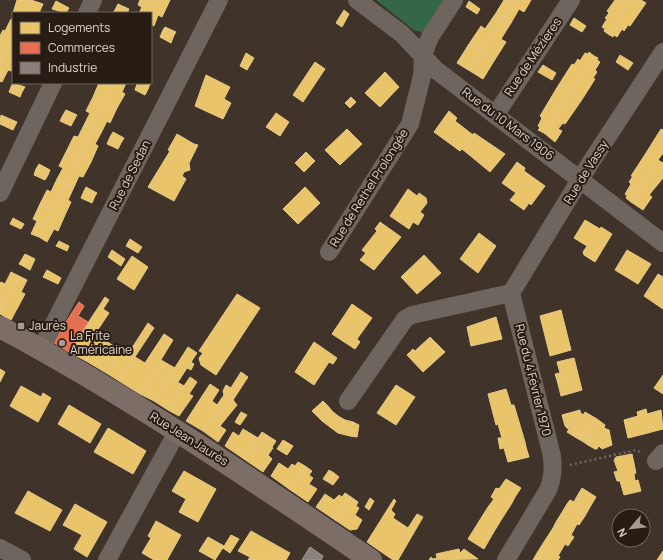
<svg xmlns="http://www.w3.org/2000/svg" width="663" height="560" font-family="Manrope,sans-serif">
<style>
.green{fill:#336747}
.homes{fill:#e9c46a;stroke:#e6c886}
.shops{fill:#e76f51;stroke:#e58d75}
.industry{fill:#8a817c;stroke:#a49993}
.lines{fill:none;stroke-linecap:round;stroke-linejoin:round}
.path{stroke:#716862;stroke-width:2.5;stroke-dasharray:2 3;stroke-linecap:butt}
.street{stroke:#6f655f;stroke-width:18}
.secondary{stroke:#7c6e67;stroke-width:22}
.poi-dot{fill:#a89a91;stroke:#271d15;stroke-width:1.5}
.labels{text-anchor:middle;stroke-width:4;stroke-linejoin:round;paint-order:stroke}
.street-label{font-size:12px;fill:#e0d2c8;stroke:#271d15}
.poi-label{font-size:12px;fill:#e0d2c8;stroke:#271d15;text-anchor:start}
</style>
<rect width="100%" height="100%" fill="#3f332a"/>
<!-- green -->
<path class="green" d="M376,0H448L423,32L415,31Z"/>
<!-- homes -->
<path class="homes" d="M17,0H31L25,13H13Z
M31,0L43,4L39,13H25Z
M140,0H156L150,13H139L142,7L138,5Z
M156,0H170L162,17L158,15L154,26L151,24V13H150Z
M504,0H515L503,18L496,13Z
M515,0H531L524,12L519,9L511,23L503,18Z
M615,0H630L608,34L604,31L605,29L602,27L607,19L605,18L609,13L607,11Z
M630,0H641L646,3L630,26L628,25L624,31L622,29L617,37L614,35L613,37L608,34Z
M56,1L69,8L66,13L52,9Z
M469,1L480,9L477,14L466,7Z
M118,4L129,9L127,13L116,8Z
M116,8L126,13H113Z
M344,10L349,14L342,27L336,23Z
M496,13L503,18L482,52L469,44L481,26L485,29Z
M503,18L511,23L501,39L506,42L494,61L482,52Z
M574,18L586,26L582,32L570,25Z
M11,19L13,20V37L6,51L0,48V36L3,30L5,31Z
M165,27L176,32L174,35L163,30Z
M163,30L174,35L171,43L160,37Z
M13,37V55L6,51Z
M469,44L482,52L470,71L457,63Z
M0,48L6,51L0,65Z
M6,51L13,55V68L11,71L8,70L2,82L0,81V65Z
M482,52L494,61L483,79L470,71Z
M589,52L594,56L570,94L558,86L572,64L574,65L578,59L580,61L585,53L588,54Z
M246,53L254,58L247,70L240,66Z
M620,55L633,63L628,70L616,62Z
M594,56L598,58L597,60L600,62L595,70L597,72L593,78L595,79L581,101L570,94Z
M315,62L325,69L303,102L293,95Z
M543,65L556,73L552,80L538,72Z
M385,72L399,87L380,107L365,93Z
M206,75L230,87L224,99L231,103L223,119L195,106Z
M13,83L25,87L22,92L11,87Z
M99,83H115L105,103L93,97Z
M115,83H126L122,92L125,94L117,108L105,103Z
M138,83H147L150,84L148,89Z
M137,84L148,89L145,95L135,90Z
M558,86L570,94L544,133L538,130L540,128L538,126L542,118L540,116Z
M11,87L22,92L20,97L9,92Z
M570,94L581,101L565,124L563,123L558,129L562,131L555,142L544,133Z
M93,97L105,103L92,129L84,125L90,113L86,111Z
M351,97L356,102L350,108L345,103Z
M105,103L117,108L110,123L107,121L101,133L92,129Z
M66,110L77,115L74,120L63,115Z
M449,111L457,118L455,121L473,135L460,151L434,132Z
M276,113L289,122L280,136L266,127Z
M1,115L17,122L13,130L0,124Z
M63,115L74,120L71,126L60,121Z
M84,125L92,129L79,156L67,150L74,136L78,137Z
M92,129L101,133L95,144L98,146L91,162L79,156Z
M347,129L362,144L340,165L325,150Z
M661,129L663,130V153L658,160L646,153Z
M113,132L124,138L121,143L110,137Z
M474,133L505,154L490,172L462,149Z
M177,134L194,144L189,153L193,155L189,163L190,170L184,172L182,176L186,179L174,201L148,187L170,151L168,150Z
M110,137L121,143L118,149L107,144Z
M194,144L198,145L193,155L189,153Z
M67,150L79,156L66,183L57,179L63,168L59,166Z
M306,152L315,161L310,166L301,157Z
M646,153L658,160L631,202L626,198L627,196L625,194L631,184L629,182L633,176H631Z
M79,156L91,162L83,177L79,176L74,187L66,183Z
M301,157L310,166L304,172L295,163Z
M658,160L663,163V178L649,195L652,197L643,210L631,202Z
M517,162L525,168L524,171L545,186L531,205L529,203L524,210L510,200L516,193L502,183Z
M39,164L50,170L48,175L36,169Z
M36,169L48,175L45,180L34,175Z
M57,179L66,183L53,209L40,204L47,190L51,192Z
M66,183L74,187L68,200L71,202L65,215L53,209Z
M86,187L97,193L95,196L84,191Z
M305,187L320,203L298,224L283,209Z
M408,189L417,196L419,193L426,198L427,203L420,212L424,215L418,225L413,222L409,229L390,216Z
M84,191L95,196L92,203L81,198Z
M40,204L53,209L39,237L31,234L37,221L33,219Z
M53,209L65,215L58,231L54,229L47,242L39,237Z
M13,218L24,224L21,229L10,224Z
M585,220L600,229L601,227L612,234L595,262L584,255L583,252L587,246L574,238Z
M380,222L401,237L379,264L362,250L377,231L375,229Z
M479,233L496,246L478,273L460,259Z
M130,239L142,247L138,253L126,246Z
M59,241L69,246L67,251L56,246Z
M112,250L125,259L121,266L108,257Z
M627,250L651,264L638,284L615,270Z
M366,253L379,264L374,270L360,260Z
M25,254L27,255L23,266L19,264Z
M27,255L35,259L30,270L23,266Z
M424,255L441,273L417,294L401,277Z
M132,256L148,267L134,290L117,279Z
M47,270L61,278L58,284L43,277Z
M11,272L19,276L0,312V283L1,282L5,284Z
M658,274L663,277V309L644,296Z
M19,276L27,280L21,292L25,294L11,320L0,314V312Z
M237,294L260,308L216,375L201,365L199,358L203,353L199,351Z
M105,297L109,300L103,309L109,313L95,334L101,338L86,361L69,352Z
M352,304L372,318L357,339L360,342L355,349L332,334Z
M561,310L571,350L550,356L540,316Z
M496,317L502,339L471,346L467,327Z
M148,323L154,328L119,381L108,374L115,362L113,361L122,346L130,351Z
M164,334L173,340L140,394L119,381L135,357L145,363Z
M430,337L445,352L423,372L407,355L413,349L415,351Z
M101,338L120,350L113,361L115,362L108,374L86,361Z
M314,342L337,358L333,364L329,362L314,385L295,372Z
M188,347L197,353L191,362L194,364L191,370L187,368L178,382L169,377Z
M574,358L582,390L561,396L557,380H562L557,362Z
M161,360L175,368L154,401L140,394Z
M0,369L5,372L0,382Z
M241,372L248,377L233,400L237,405L220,426L226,430L218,442L203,431L215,412L220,416L233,398L227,394Z
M560,373L562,380H557L555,374Z
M663,375V394L654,388Z
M169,377L184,386L168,410L154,401Z
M190,377L197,382L189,394L193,396L179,416L168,410Z
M210,384L219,390L212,401L217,405L224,395L223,391L226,385L231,388L227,394L233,398L220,416L215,412L203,431L186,421Z
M396,385L415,397L396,425L377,413Z
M21,386L41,397L43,393L51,398L38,422L10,406Z
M506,389L511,405H514L525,442H520L522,448L526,447L529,457L508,462L504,448L500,449L498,438H502L498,424L496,425L488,394Z
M323,401L328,406L316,415L312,411Z
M69,405L101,424L90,443L58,424Z
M328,406L332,411L322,421L316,415Z
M646,409L647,414L661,410L663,429L655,431L654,426L647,428L648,433L628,438L624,420L638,416L637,412Z
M580,410V412L568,429L565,426L562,415Z
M332,411L338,416L330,427L322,421Z
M241,412L247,415L240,425L235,422Z
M580,412L583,415L585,412L597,419L584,438L577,433L575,437L567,432Z
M338,416L345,420L338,433L330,427Z
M597,419L605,425L604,428L609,430L597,449H595L588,445L590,441L584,438Z
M345,420L353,422L350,436L338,433Z
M353,422L359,425L357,437L350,436Z
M654,426L655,431L648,433L647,428Z
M108,428L146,451L133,474L94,452Z
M243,429L258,438L244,459L225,446L233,432L239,436Z
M609,430L612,445L602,449L599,446Z
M262,432L276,441L272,447L258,438Z
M577,433L584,438L582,441L575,437Z
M258,438L273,448L268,455L272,459L263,472L244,459Z
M584,438L590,441L588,445L582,441Z
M283,440L288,443L282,452L277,449Z
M522,441L525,442L526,447L522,448L520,442Z
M288,443L293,446L287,455L282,452Z
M632,454L636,473L634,474L635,481L638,480L641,491L624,495L620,481H617L614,472L618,471L614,460L616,457Z
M298,462L305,466L289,489L271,476L279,463L288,469L292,464L295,466Z
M305,466L312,471L309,475L313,478L309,484L317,489L308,502L289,489Z
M329,470L334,473L328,482L323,479Z
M184,471L216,489L198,522L179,512L186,499L172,491Z
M334,473L339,477L333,485L328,482Z
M506,479L521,488L515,497L512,495L508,500L512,503L503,517L488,507L494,499L491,497L496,488L499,489Z
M582,488L596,497L590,507L576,498Z
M28,491L62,510L50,531L15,513Z
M345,493L351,497L335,520L316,507L325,494L334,500L339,495L342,497Z
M512,495L515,497L512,503L508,500Z
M351,497L358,502L356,506L359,508L355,515L362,520L357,529L350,530L335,520Z
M370,498L374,501L369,510L365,507Z
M576,498L590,507L585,516L567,504L570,500L574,502Z
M394,499L396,501L391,510L395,514L393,518L408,528L417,514L423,517L398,560H393L367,542Z
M75,504L107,522L87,557L74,549L82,535L63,525Z
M567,504L585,516L579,525L561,514Z
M488,507L503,517L495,530L492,528L488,533L492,535L484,549L468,539Z
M561,514L577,524L571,535L574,537L568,546L565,544L558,556L542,545L553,528L556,530L559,525L556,522Z
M156,521L181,535L167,560H154L142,553L151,538L148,536Z
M556,522L559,525L556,530L553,528Z
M492,528L495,530L492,535L488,533Z
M251,531L290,553L286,560H248L250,557L238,551Z
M231,535L239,539L230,553L223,548Z
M208,537L224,546L215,560L199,551Z
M542,545L560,557L558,560H538L541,556L537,553Z
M459,549L460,553L464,549L478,559L429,560L431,557L433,559L437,558L436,554Z
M663,551V560H657Z
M537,553L541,556L538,560H533Z"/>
<!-- shops -->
<path class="shops" d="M79,302L84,306L78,316L88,322L69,352L53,342Z"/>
<!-- industry -->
<path class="industry" d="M310,547L323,556L321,560H302Z"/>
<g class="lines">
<!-- path -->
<path class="path" d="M570,465L636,450L642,453"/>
<!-- street -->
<path class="street" d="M357,0L402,34L436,70L663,243
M87,13L93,0
M496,114L571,0
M0,193L53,83
M329,252L410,124L422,76L423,55L430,37L454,0
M511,293L589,165L663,52
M41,349L219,0
M348,401L405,319L412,315L511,293
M656,461L663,453
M0,548L22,560
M107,560L177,432
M506,560L548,490C553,479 553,469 552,456L511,293"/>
<!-- secondary -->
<path class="secondary" d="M0,327C129,396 250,478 371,560"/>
</g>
<!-- markers -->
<g class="poi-dot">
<rect x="17" y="322" width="8" height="8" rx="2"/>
<circle cx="62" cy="343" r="4"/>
</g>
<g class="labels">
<!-- street labels -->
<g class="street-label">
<text transform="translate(533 57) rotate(-56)" y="4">Rue de Mézieres</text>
<text transform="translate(508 124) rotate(37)" y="4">Rue du 10 Mars 1906</text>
<text transform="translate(586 172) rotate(-58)" y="4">Rue de Vassy</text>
<text transform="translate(130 175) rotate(-63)" y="4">Rue de Sedan</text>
<text transform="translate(369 188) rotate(-58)" y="4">Rue de Rethel Prolongée</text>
<text transform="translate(533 380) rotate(76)" y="4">Rue du 4 Février 1970</text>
<text transform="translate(189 439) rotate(32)" y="4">Rue Jean Jaurès</text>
</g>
<!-- poi labels -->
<g class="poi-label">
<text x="29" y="330">Jaurès</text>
<text x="70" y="340">La Frite<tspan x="70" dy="14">Américaine</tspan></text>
</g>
</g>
<!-- legend -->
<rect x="12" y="12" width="140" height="72" fill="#271d15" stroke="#71655d"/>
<rect x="20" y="22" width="20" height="12" fill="#e9c46a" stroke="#71655d"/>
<text x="48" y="32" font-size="12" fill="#e0d2c8">Logements</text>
<rect x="20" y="42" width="20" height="12" fill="#e76f51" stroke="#71655d"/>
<text x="48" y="52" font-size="12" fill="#e0d2c8">Commerces</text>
<rect x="20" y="62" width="20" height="12" fill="#8a817c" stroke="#71655d"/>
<text x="48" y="72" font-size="12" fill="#e0d2c8">Industrie</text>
<!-- north arrow -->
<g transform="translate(631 528) rotate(242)"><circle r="19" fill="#271d15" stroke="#71655d"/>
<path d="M0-3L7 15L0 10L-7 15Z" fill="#a89a91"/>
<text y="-6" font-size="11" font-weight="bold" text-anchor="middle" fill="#e0d2c8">N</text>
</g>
</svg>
